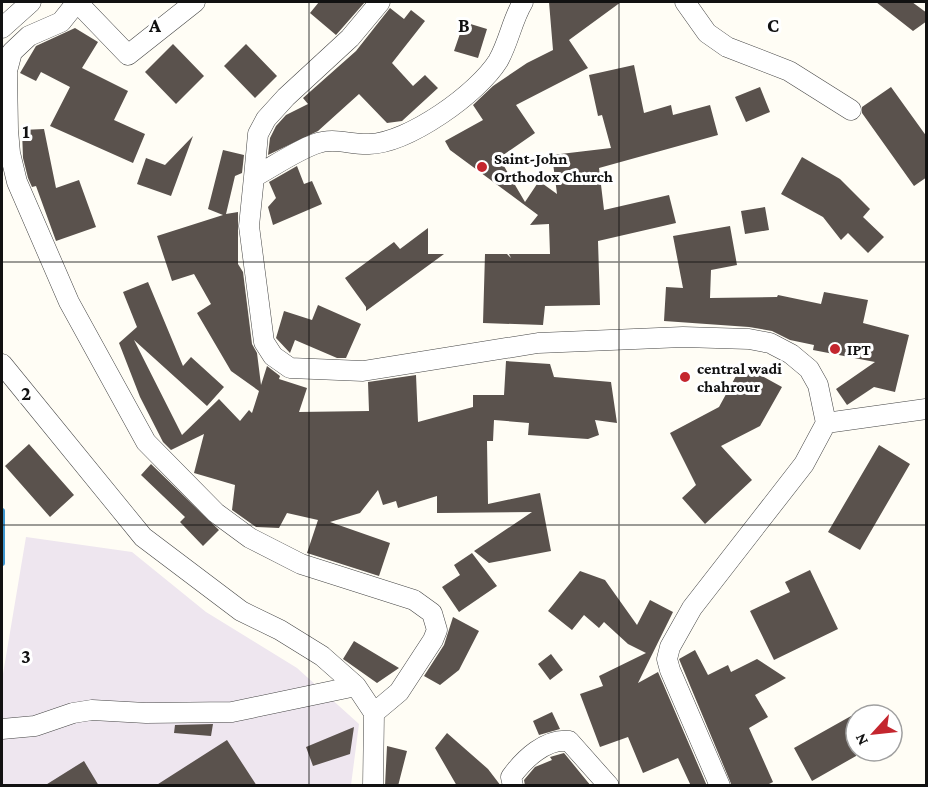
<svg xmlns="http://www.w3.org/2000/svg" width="928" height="787" font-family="'Crimson Pro',serif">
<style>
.industrial{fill:#eee6ef}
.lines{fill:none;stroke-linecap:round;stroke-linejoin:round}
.stream{stroke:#3f96cf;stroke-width:6}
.building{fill:#5a524d}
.minor-casing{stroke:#444;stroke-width:21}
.minor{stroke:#fff;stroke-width:20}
.grid{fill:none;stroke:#111;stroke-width:1.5;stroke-opacity:0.55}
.poi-dot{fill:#c4262e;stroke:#fff;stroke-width:2}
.labels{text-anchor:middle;stroke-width:6;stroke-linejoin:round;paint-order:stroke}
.poi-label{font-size:16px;font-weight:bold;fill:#111;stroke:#fff;text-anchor:start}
.grid-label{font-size:20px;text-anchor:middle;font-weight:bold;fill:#111;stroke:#fff;stroke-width:6;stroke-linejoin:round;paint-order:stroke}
</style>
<rect width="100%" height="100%" fill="#fffdf5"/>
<!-- industrial -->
<path class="industrial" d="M26,537L132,552L206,612L297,668L359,724L351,785L2,786V680Z"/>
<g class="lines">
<!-- stream -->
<path class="stream" d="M2,511V563"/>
</g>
<!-- building -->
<path class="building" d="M319,2H365L336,35L310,13Z
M549,2H621L569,40L588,68L516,105L535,133L493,162L501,161L525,202L539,181L557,194L552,155L611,148L602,115L598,116L589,75L634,65L644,113L671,105L673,115L710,105L718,135L599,168L604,210L669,195L676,223L598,241L600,305L545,306L543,325L483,323L485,254H507L511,258L509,254H550L549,224L530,225L538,215L450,150L445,141L483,120L473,105L493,86L527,63L553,50Z
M876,2H912L927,13V21L913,31Z
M390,8L404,19L411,10L425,21L392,63L413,86L425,75L438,88L402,121L387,123L359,94L318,131L268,155L270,138L276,126L286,115L308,104L303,98L356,51Z
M464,22L487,29L478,58L454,51Z
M75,28L98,42L82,68L128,91L114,120L145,134L133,163L50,126L70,87L41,72L36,81L20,73L36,46Z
M173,44L204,76L176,104L145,72Z
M246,44L277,76L255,98L224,66Z
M760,87L770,112L746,122L735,97Z
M891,87L927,137V177L914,186L862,113V107Z
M44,129L56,188L79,180L96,227L56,241L36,186L32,187L28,178L23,158L22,130Z
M193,136L171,196L137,184L146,158L165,165Z
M223,150L244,155L242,173L235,176L226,214L238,212V264L243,272L252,344L257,353L261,385L267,366L280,376L279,379L307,388L299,412L369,411L368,382L416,375L418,422L473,407V395H504L506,361L550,364L554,377L611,382L617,423L595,420L599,435L588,439L528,435L529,423L494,420L493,441H487L488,504L540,493L551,551L489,563L474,551L532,512L437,513V496L398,508L396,501L383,505L378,490L360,513L330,522L390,543L379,576L307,553L318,520L287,513L279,528L256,527L232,510L235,485L194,473L204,434L171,450L163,442L140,397L119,343L137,327L123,292L148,282L183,366L191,357L224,387L207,406L134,340L182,435L219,399L240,421L249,410L252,413L259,391L231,371L197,313L211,304L194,274L172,281L157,236L223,215L208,209Z
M802,157L840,179L870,209L863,217L884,237L868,253L848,233L841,240L823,217L781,194Z
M297,166L304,184L312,181L322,204L273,225L268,207L276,198L269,182Z
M765,207L769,230L745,234L741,211Z
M730,226L737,265L711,270L710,298L777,297L778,295L821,304L824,292L868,300L863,323L909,335L895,392L874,387L847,405L836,389L875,362L813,350L814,345L790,340L772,331L749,327L664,321L666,287L683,288L673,236Z
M428,228V254H444L366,311V307L345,278L394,242L400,249Z
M318,305L361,324L346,358H337L295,340L290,353L276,338L284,311L312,320Z
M742,365L782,387L760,426L721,446L752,480L705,524L682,498L696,485L670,433L719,407Z
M29,444L74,495L50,517L5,466Z
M879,445L910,464L860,550L828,532Z
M151,464L219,530L203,546L180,522L185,517L141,475Z
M472,553L497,586L459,612L442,587L460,575L454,565Z
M810,570L838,629L774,660L750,611L790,592L785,582Z
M580,571L605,580L637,625L650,600L673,612L638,683L658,672L707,786H691L678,758L643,773L628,737L600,747L580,694L603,686L599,676L646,653L628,644L604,622L599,628L584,615L572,630L548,611Z
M453,617L479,631L459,670L440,685L424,676L444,645Z
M354,641L399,668L377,683L343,659Z
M695,650L708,675L728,665L731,672L757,659L786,678L755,695L768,717L749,728L773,782L765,786H732L679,659Z
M551,654L563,670L550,680L538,664Z
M552,712L560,729L539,735L533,721Z
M851,716L856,724V756L812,781L794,748Z
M213,724L211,736L174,733L175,725Z
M354,727L350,754L313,766L306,747Z
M447,733L488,769L501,786H457L435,748Z
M227,740L257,786H155Z
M387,746L407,751L398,786H385Z
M564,753L591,786H525L524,780L535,767L552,760L550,757Z
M84,761L99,786H44Z"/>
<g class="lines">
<defs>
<path id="minor" d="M195,2L128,55L77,2L61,22L29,36L12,52L7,71L8,130L10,153L17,182L69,302L146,442L216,513L250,538L301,564L414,600L432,613L437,630L433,640L399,692L374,713
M523,2C512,20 509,42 498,61C478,93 409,143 369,144C351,145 334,137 315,144C294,152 274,166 254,177L249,226L264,342L273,356L290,368L363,371L538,343L683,337L749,339L770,343L791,354L809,369L818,385L826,423L804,464L692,608L670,647L667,659L670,670L720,786
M685,2L707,33L727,47L789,71L851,110
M2,28L31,2
M254,177L258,134L266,119L286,97L350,38L380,2
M2,364L143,537L241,611L280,630L322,656L356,686L374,713L373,786
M826,423L926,409
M2,729L35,726L73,713L92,710L146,713L232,712L356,686
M513,786L511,777C524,759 546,738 569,741L609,786"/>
</defs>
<!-- minor casing -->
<use href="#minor" class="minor-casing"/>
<!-- minor -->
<use href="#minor" class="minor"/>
</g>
<!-- grid -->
<path class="grid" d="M309,2V786M619,2V786M2,262H926M2,525H926"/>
<!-- markers -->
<g class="poi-dot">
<circle cx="482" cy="167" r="6"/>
<circle cx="835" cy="349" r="6"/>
<circle cx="685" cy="377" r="6"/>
</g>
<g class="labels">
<!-- poi labels -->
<g class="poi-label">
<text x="494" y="164">Saint-John<tspan x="494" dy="18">Orthodox Church</tspan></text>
<text x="847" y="355">IPT</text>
<text x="697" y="374">central wadi<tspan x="697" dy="18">chahrour</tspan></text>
</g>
</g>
<g class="grid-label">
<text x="155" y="32">A</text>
<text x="464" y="32">B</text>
<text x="773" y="32">C</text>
<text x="26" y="138">1</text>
<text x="26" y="400">2</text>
<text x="26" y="663">3</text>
</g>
<!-- border -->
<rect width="928" height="787" fill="none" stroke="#111111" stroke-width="6"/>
<!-- north arrow -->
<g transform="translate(874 733) rotate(243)"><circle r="28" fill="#ffffff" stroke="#a0a0a0" stroke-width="1.5"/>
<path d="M0-4.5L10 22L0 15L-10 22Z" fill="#c4262e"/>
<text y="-9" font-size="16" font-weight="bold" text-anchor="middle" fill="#111111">N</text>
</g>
</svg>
